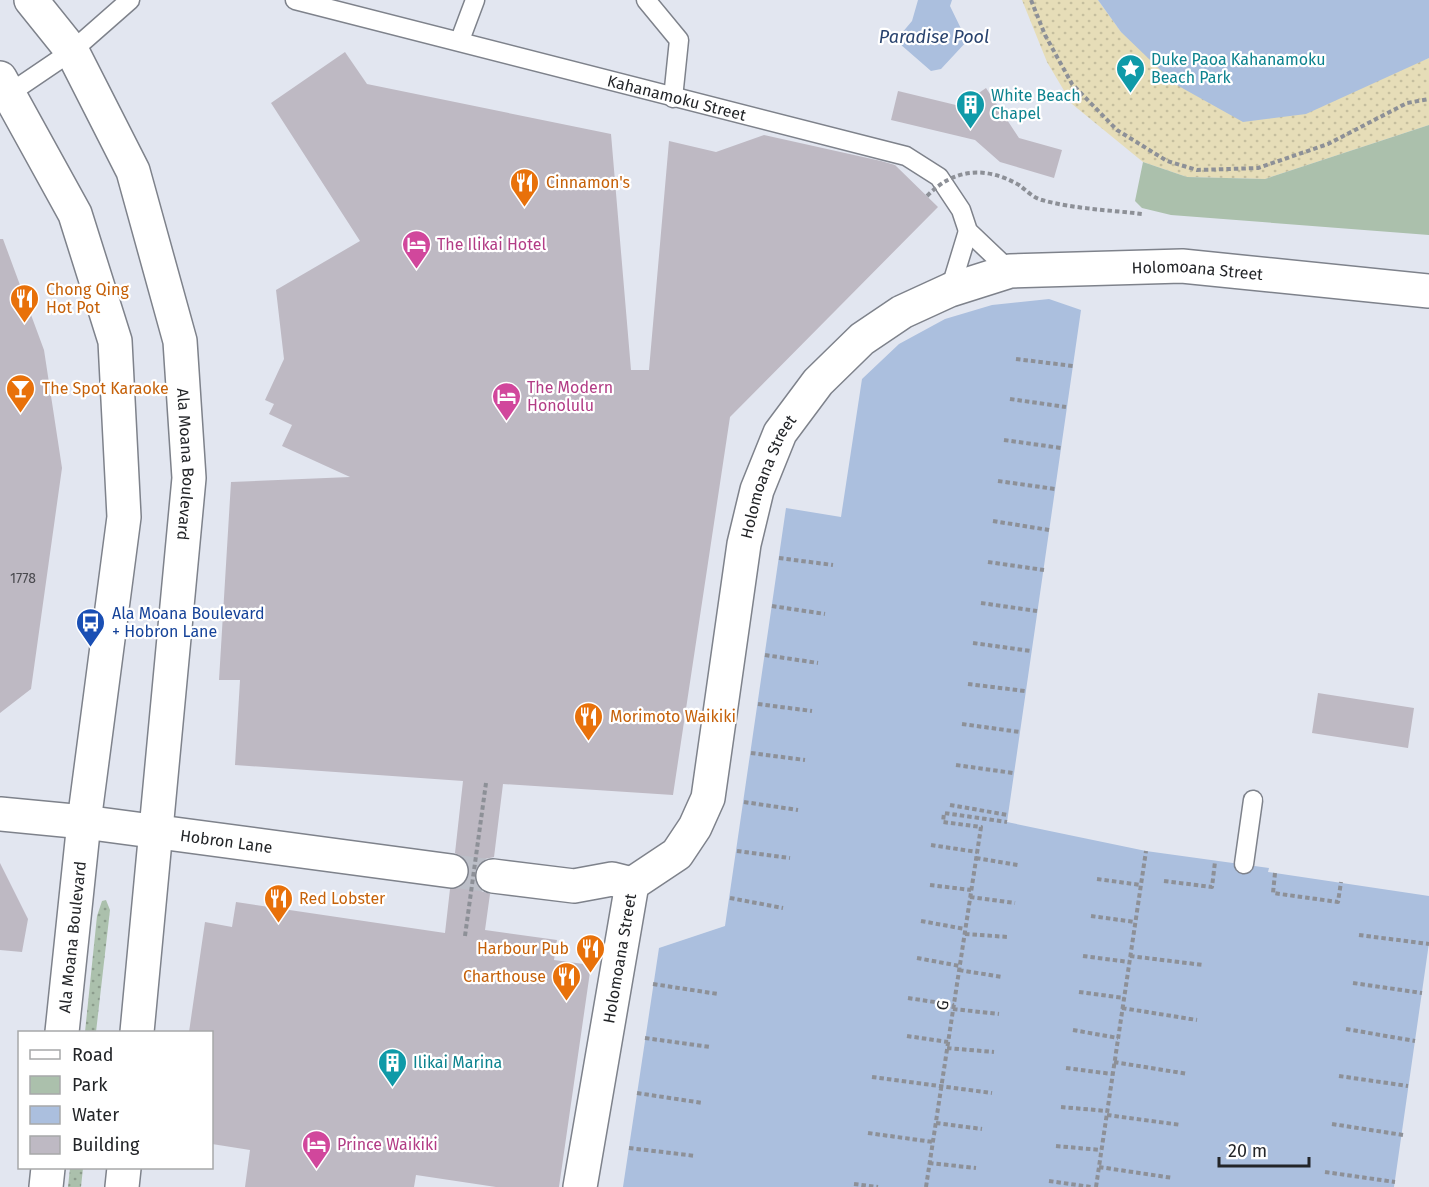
<svg xmlns="http://www.w3.org/2000/svg" width="1429" height="1187" font-family="'Fira Sans',sans-serif">
<style>
.grass{fill:url(#grass-dots)}
.sand{fill:url(#sand-dots)}
.green{fill:#abc0ac}
.water{fill:#abbfde}
.building{fill:#beb9c3}
.lines{fill:none;stroke-linecap:round;stroke-linejoin:round}
.street-tunnel{stroke:#bcbfc8;stroke-width:33;stroke-dasharray:33 16;stroke-linecap:butt}
.lane-casing{stroke:#7e828b;stroke-width:21}
.street-casing{stroke:#7e828b;stroke-width:36}
.secondary-casing{stroke:#7e828b;stroke-width:36}
.path{stroke:#8d9097;stroke-width:4;stroke-dasharray:4.5 3;stroke-linecap:butt}
.lane{stroke:#fff;stroke-width:18}
.street{stroke:#fff;stroke-width:33}
.secondary{stroke:#fff;stroke-width:33}
.path-bridge{stroke:#8d9097;stroke-width:4;stroke-dasharray:4.5 3;stroke-linecap:butt}
.labels{text-anchor:middle;stroke-width:4.5;stroke-linejoin:round;paint-order:stroke}
.number-label{font-size:14px;fill:#4a4a4f}
.culture-label{font-size:16px;fill:#0d838f;stroke:#fff;text-anchor:start}
.street-label{font-size:16px;fill:#232528;stroke:#fff}
.food-label{font-size:16px;fill:#c56008;stroke:#fff;text-anchor:start}
.hotel-label{font-size:16px;fill:#b23c85;stroke:#fff;text-anchor:start}
.transit-label{font-size:16px;fill:#164399;stroke:#fff;text-anchor:start}
.water-label{font-size:18px;font-style:italic;fill:#29436e;stroke:#fff}
</style>
<defs>
<pattern id="grass-dots" width="8" height="8" patternUnits="userSpaceOnUse" patternTransform="scale(1.5)"><rect width="8" height="8" fill="#abc0ac"/><path d="M2 2h.1M6 6h.1" fill="none" stroke="#8b9c8c" stroke-width="1.8" stroke-linecap="round"/></pattern>
<pattern id="sand-dots" width="8" height="8" patternUnits="userSpaceOnUse" patternTransform="scale(1.5)"><rect width="8" height="8" fill="#e6ddb8"/><path d="M2 2h.1M6 6h.1" fill="none" stroke="#c5be9e" stroke-width="1.8" stroke-linecap="round"/></pattern>
</defs>
<rect width="100%" height="100%" fill="#e2e6f0"/>
<!-- grass -->
<path class="grass" d="M106,900L110,910L96,1032H85L97,916L102,901Z
M70,1168H83L81,1187H68Z"/>
<!-- sand -->
<path class="sand" d="M1022,0H1098L1121,32L1373,81L1429,58V125L1265,179L1187,177L1143,162L1072,104L1047,62Z"/>
<!-- green -->
<path class="green" d="M1429,125V235L1171,215L1142,208L1135,201L1143,162L1187,177L1265,179Z"/>
<!-- water -->
<path class="water" d="M918,0H952L950,6L967,41L941,69L931,71L900,44L901,34L912,21Z
M1098,0H1429V58L1306,114L1243,122L1175,84L1121,32Z
M1049,299L1081,310L1007,822L1146,851L1269,868L1268,872L1429,896V943L1394,1187H623L659,948L725,926L786,508L841,517L862,379L899,344L945,319L992,305Z"/>
<!-- building -->
<path class="building" d="M345,52L367,84L611,134L631,370H649L669,141L716,152L764,135L881,161L895,165L938,207L730,417L673,795L503,784L494,857L485,859L478,864L474,874L476,884L481,891L490,894L485,930L557,940L554,960L591,965L559,1187H496L416,1175L414,1187H245L250,1150L212,1144V1032H189L205,922L232,927L236,902L445,933L450,889L465,883L469,874L468,863L463,857L455,853L463,781L235,765L240,680H219L231,482L350,477L282,446L292,425L269,414L274,404L265,400L284,359L276,290L360,241L271,103Z
M986,88L1019,138L1062,150L1054,178L1000,162L975,140L891,120L898,91L960,106Z
M0,239H3L44,350L62,468L31,689L0,713Z
M1318,693L1414,708L1408,748L1312,733Z
M0,863L28,919L22,952L0,950Z"/>
<g class="lines">
<!-- street-tunnel -->
<path class="street-tunnel" d="M451,871L493,876"/>
<defs>
<g id="lane">
<path id="s1" d="M295,0L906,156L939,177L961,210L968,231L1010,271"/>
<path d="M646,0L679,40L673,98"/>
<path d="M460,40L475,0"/>
<path d="M10,93L72,51L130,0"/>
<path d="M950,290L968,231"/>
<path d="M1244,864L1253,800"/>
</g>
<g id="street">
<path id="s2" d="M0,814L84,822L451,871"/>
<path d="M493,876L574,886L612,879L632,884"/>
<path id="s3" d="M580,1187L632,884L677,854L695,827L708,798L744,544L757,490L780,433L818,382L862,339L902,312L950,290L1010,271L1182,266L1429,291"/>
</g>
<g id="secondary">
<path id="s4" d="M31,0L72,51L133,171L180,341L189,478L137,1032"/>
<path d="M0,78L75,214L115,341L124,517L84,822L62,1032"/>
<path d="M46,1187L48,1168"/>
<path d="M122,1187L124,1168"/>
</g>
</defs>
<!-- lane casing -->
<use href="#lane" class="lane-casing"/>
<!-- street casing -->
<use href="#street" class="street-casing"/>
<!-- secondary casing -->
<use href="#secondary" class="secondary-casing"/>
<!-- path -->
<path class="path" d="M1031,0L1045,35L1072,84L1117,130L1167,161L1197,170L1258,168L1328,144L1407,103L1429,99
M1016,359L1073,366
M1010,399L1066,407
M1004,440L1061,448
M998,481L1055,489
M993,521L1049,530
M779,558L833,565
M988,562L1044,570
M981,603L1037,611
M772,606L825,614
M973,643L1031,651
M765,655L818,663
M968,684L1025,691
M758,704L812,711
M962,724L1020,732
M751,753L805,760
M956,765L1013,773
M744,802L798,810
M950,805L1008,815
M931,845L977,852
M737,851L790,858
M976,858L1018,865
M1275,873L1273,893L1338,902L1341,882
M1097,879L1141,885
M1164,881L1212,887L1215,862
M930,885L971,890
M970,897L1015,903
M730,898L783,908
M1091,916L1135,922
M921,921L965,929
M965,934L1008,937
M1359,935L1429,944
M1083,956L1129,962
M1130,956L1203,965
M917,958L960,966
M959,970L1002,977
M1353,983L1422,993
M653,984L718,994
M1079,992L1124,998
M908,998L954,1005
M1122,1008L1197,1020
M953,1009L999,1014
M1346,1029L1415,1041
M1073,1030L1118,1038
M907,1036L948,1042
M645,1038L710,1047
M947,1048L994,1052
M1114,1062L1188,1074
M1066,1068L1112,1074
M1339,1076L1408,1086
M872,1077L992,1093
M637,1093L703,1103
M1061,1107L1107,1111
M1107,1115L1181,1125
M936,1123L982,1129
M1332,1124L1403,1135
M868,1133L933,1142
M1056,1146L1101,1150
M629,1148L696,1156
M929,1163L976,1168
M1099,1167L1173,1178
M1325,1172L1395,1182
M1049,1181L1091,1187
M854,1184L878,1187
M926,1187L981,827L943,822L944,813L1007,822
M1096,1187L1146,851"/>
<!-- lane -->
<use href="#lane" class="lane"/>
<!-- street -->
<use href="#street" class="street"/>
<!-- secondary -->
<use href="#secondary" class="secondary"/>
<!-- path-bridge -->
<path class="path-bridge" d="M927,196C954,168 986,166 1019,185C1026,190 1033,198 1042,200C1074,209 1110,210 1142,214
M465,936L486,783"/>
</g>
<!-- icons -->
<defs>
<symbol id="sight-pin" viewBox="-11 -11 22 30"><path d="M0 17L-7.5 6A9.5 9.5 0 1 1 7.5 6Z" fill="#0f9aa8" stroke="#fff"/><path d="M0-6L1.8-2.2L6-1.7L2.9 1.2L3.7 5.4L0 3.3L-3.7 5.4L-2.9 1.2L-6-1.7L-1.8-2.2Z" fill="#fff"/></symbol>
<symbol id="building-pin" viewBox="-11 -11 22 30"><path d="M0 17L-7.5 6A9.5 9.5 0 1 1 7.5 6Z" fill="#0f9aa8" stroke="#fff"/><path d="M-4-6H4V6H1V3H-1V6H-4ZM-2.5-4.3h1.7v1.8h-1.7ZM.8-4.3h1.7v1.8H.8ZM-2.5-1h1.7V.8h-1.7ZM.8-1h1.7V.8H.8Z" fill="#fff"/></symbol>
<symbol id="restaurant-pin" viewBox="-11 -11 22 30"><path d="M0 17L-7.5 6A9.5 9.5 0 1 1 7.5 6Z" fill="#e8710a" stroke="#fff"/><path d="M-5-6h1v4h1v-4h1v4h1v-4h1v5L-1.5 .5V6h-2V.5L-5-1ZM5-6V6H3V1.5H1.5Q1.5-4 5-6Z" fill="#fff"/></symbol>
<symbol id="hotel-pin" viewBox="-11 -11 22 30"><path d="M0 17L-7.5 6A9.5 9.5 0 1 1 7.5 6Z" fill="#d1479c" stroke="#fff"/><path d="M-6-4.5h1.5V1H6V5H4.5V3h-9V5H-6ZM-4 0a1.8 1.8 0 1 1 3.6 0ZM.5 0V-2.5h3Q6-2.5 6 0Z" fill="#fff"/></symbol>
<symbol id="bar-pin" viewBox="-11 -11 22 30"><path d="M0 17L-7.5 6A9.5 9.5 0 1 1 7.5 6Z" fill="#e8710a" stroke="#fff"/><path d="M-6-5H6L.8 .8V4.5H3.5V6h-7V4.5H-.8V.8Z" fill="#fff"/></symbol>
<symbol id="bus-pin" viewBox="-11 -11 22 30"><path d="M0 17L-7.5 6A9.5 9.5 0 1 1 7.5 6Z" fill="#1a4fb4" stroke="#fff"/><path d="M-5-6H5V4H4V6H2V4H-2V6H-4V4H-5ZM-3.5-4V0h7V-4ZM-3.5 1.2v1.5H-2V1.2ZM2 1.2v1.5H3.5V1.2Z" fill="#fff"/></symbol>
</defs>
<g fill-rule="evenodd">
<use href="#sight-pin" x="1114" y="52" width="33" height="45"/>
<use href="#building-pin" x="954" y="88" width="33" height="45"/>
<use href="#restaurant-pin" x="508" y="166" width="33" height="45"/>
<use href="#hotel-pin" x="400" y="228" width="33" height="45"/>
<use href="#restaurant-pin" x="8" y="282" width="33" height="45"/>
<use href="#bar-pin" x="4" y="372" width="33" height="45"/>
<use href="#hotel-pin" x="490" y="380" width="33" height="45"/>
<use href="#bus-pin" x="74" y="606" width="33" height="45"/>
<use href="#restaurant-pin" x="572" y="700" width="33" height="45"/>
<use href="#restaurant-pin" x="262" y="882" width="33" height="45"/>
<use href="#restaurant-pin" x="574" y="932" width="33" height="45"/>
<use href="#restaurant-pin" x="550" y="960" width="33" height="45"/>
<use href="#building-pin" x="376" y="1046" width="33" height="45"/>
<use href="#hotel-pin" x="300" y="1128" width="33" height="45"/>
</g>
<g class="labels">
<!-- number labels -->
<g class="number-label">
<text x="23" y="583">1778</text>
</g>
<!-- culture labels -->
<g class="culture-label">
<text x="1151" y="65">Duke Paoa Kahanamoku<tspan x="1151" dy="18">Beach Park</tspan></text>
<text x="991" y="101">White Beach<tspan x="991" dy="18">Chapel</tspan></text>
<text x="413" y="1068">Ilikai Marina</text>
</g>
<!-- street labels -->
<g class="street-label">
<text dy="6" stroke="none"><textPath href="#s1" startOffset="394">Kahanamoku Street</textPath></text>
<text dy="6" stroke="none"><textPath href="#s3" startOffset="1276">Holomoana Street</textPath></text>
<text dy="6" stroke="none"><textPath href="#s4" startOffset="500">Ala Moana Boulevard</textPath></text>
<text dy="6" stroke="none"><textPath href="#s3" startOffset="754">Holomoana Street</textPath></text>
<text dy="6" stroke="none"><textPath href="#s2" startOffset="228">Hobron Lane</textPath></text>
<text transform="translate(72 937) rotate(-84)" y="6">Ala Moana Boulevard</text>
<text dy="6" stroke="none"><textPath href="#s3" startOffset="232">Holomoana Street</textPath></text>
<text transform="translate(942 1005) rotate(-81)" y="6">G</text>
</g>
<!-- food labels -->
<g class="food-label">
<text x="546" y="188">Cinnamon's</text>
<text x="46" y="295">Chong Qing<tspan x="46" dy="18">Hot Pot</tspan></text>
<text x="42" y="394">The Spot Karaoke</text>
<text x="610" y="722">Morimoto Waikiki</text>
<text x="299" y="904">Red Lobster</text>
<text x="569" y="954" text-anchor="end">Harbour Pub</text>
<text x="546" y="982" text-anchor="end">Charthouse</text>
</g>
<!-- hotel labels -->
<g class="hotel-label">
<text x="437" y="250">The Ilikai Hotel</text>
<text x="527" y="393">The Modern<tspan x="527" dy="18">Honolulu</tspan></text>
<text x="337" y="1150">Prince Waikiki</text>
</g>
<!-- transit labels -->
<g class="transit-label">
<text x="112" y="619">Ala Moana Boulevard<tspan x="112" dy="18">+ Hobron Lane</tspan></text>
</g>
<!-- water labels -->
<g class="water-label">
<text x="934" y="43">Paradise Pool</text>
</g>
</g>
<!-- legend -->
<rect x="18" y="1031" width="195" height="138" fill="#ffffff" stroke="#a7a8a9" stroke-width="1.5"/>
<rect x="30" y="1050" width="30" height="9" fill="#ffffff" stroke="#a7a8a9" stroke-width="1.5"/>
<text x="72" y="1061" font-size="18" fill="#232528">Road</text>
<rect x="30" y="1076" width="30" height="18" fill="#abc0ac" stroke="#a7a8a9" stroke-width="1.5"/>
<text x="72" y="1091" font-size="18" fill="#232528">Park</text>
<rect x="30" y="1106" width="30" height="18" fill="#abbfde" stroke="#a7a8a9" stroke-width="1.5"/>
<text x="72" y="1121" font-size="18" fill="#232528">Water</text>
<rect x="30" y="1136" width="30" height="18" fill="#beb9c3" stroke="#a7a8a9" stroke-width="1.5"/>
<text x="72" y="1151" font-size="18" fill="#232528">Building</text>
<!-- scale -->
<path d="M1219 1157v9h90v-9" fill="none" stroke="#232528" stroke-width="3"/>
<text x="1228" y="1157" font-size="18" fill="#232528" stroke="#ffffff" stroke-width="4.5" paint-order="stroke">20 m</text>
</svg>
